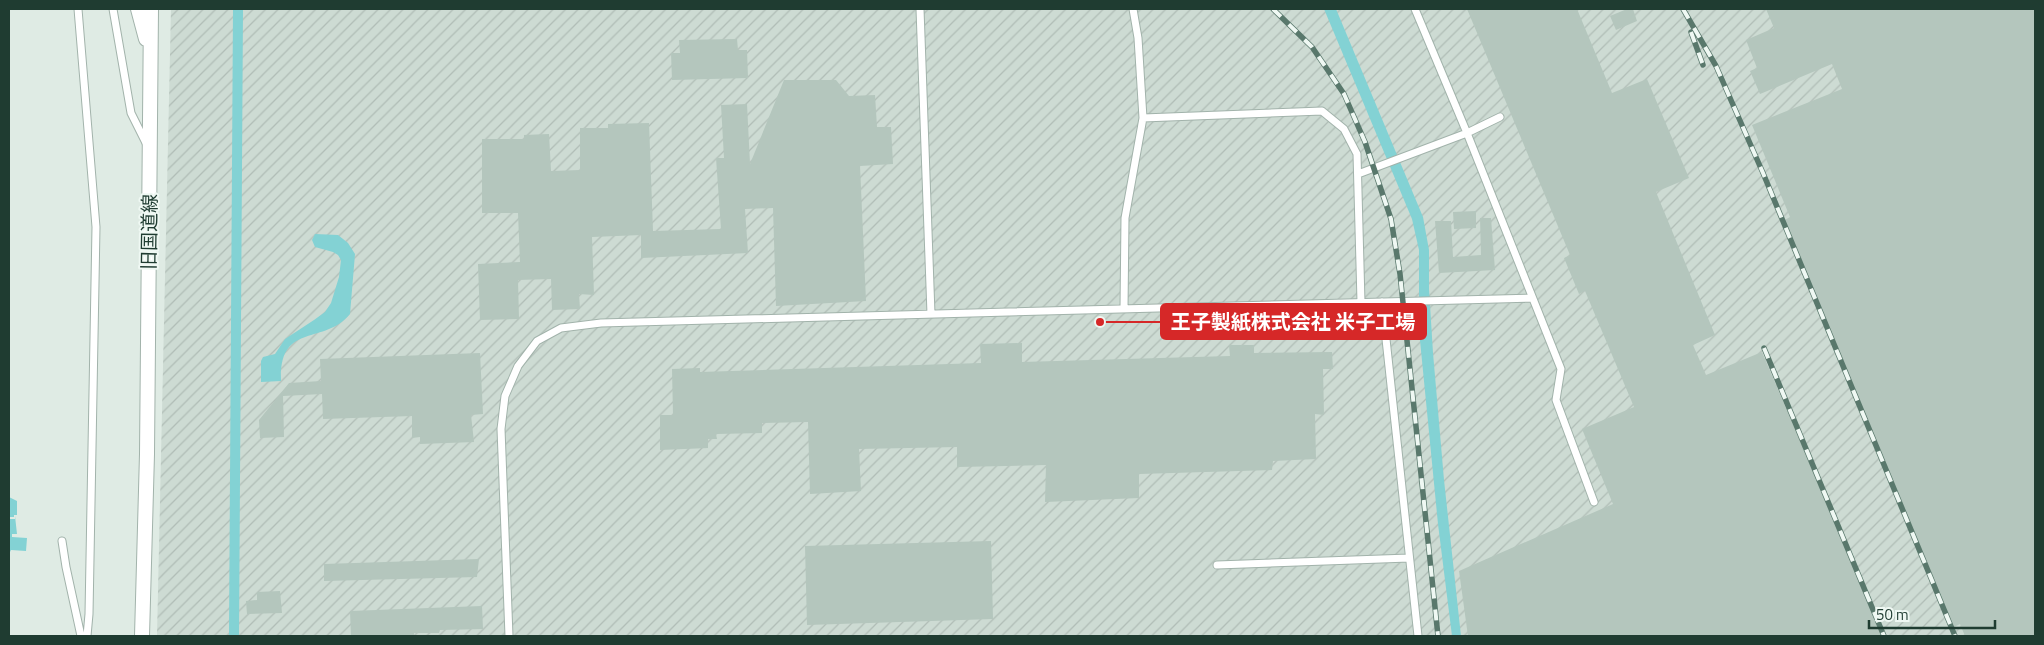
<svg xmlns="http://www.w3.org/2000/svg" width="2044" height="645" font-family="'Titillium Web','Noto Sans JP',sans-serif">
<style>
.industrial{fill:url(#industrial-furrows)}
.water{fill:#83d2d4}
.building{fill:#b4c6bd}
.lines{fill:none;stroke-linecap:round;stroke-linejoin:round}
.lane-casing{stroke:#a2b3ab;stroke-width:9}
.street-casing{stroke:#a2b3ab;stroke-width:16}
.lane{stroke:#fff;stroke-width:7}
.street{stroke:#fff;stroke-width:14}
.rail-casing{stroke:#59786c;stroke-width:5.5}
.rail{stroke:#eff8f3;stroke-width:4;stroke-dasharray:11;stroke-linecap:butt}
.labels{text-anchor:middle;stroke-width:4;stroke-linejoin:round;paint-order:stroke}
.street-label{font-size:19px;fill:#1f3c31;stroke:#eff8f3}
.leader{fill:none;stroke:#d62828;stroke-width:2}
.callout-dot{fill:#d62828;stroke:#eff8f3;stroke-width:2}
.callout{fill:#d62828;stroke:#d62828;stroke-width:2}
.callout-label{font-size:20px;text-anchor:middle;font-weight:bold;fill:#fff}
</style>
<defs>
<pattern id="industrial-furrows" width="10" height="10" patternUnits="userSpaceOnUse" patternTransform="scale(1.25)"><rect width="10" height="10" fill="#cddbd3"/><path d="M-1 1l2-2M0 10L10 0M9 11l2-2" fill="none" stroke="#b0bdb6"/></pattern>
</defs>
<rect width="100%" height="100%" fill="#dfebe4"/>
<!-- industrial -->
<path class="industrial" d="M171,9H2035V636H157Z"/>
<!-- water -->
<path class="water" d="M233,9H243L239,636H229Z
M1324,9H1336L1423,217L1429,250V289L1433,353L1444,480L1461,636H1452L1438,524L1419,330V250L1412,219Z
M315,234L338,235L348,243L355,254L350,314C324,346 279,321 281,381L261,382V361L263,357L275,354L285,339L314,320L325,312L331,303L339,277L341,260L338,255L333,252L315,247L312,240Z
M9,497L17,501V515H14V517H9Z
M15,516L17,534H12V537L27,538L26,551L11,550L9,554V519H15Z"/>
<!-- building -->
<path class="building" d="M1467,9H1577L1612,93L1647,79L1689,178L1656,192L1715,335L1693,345L1706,375L1762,352L1883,636H1468L1459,571L1613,504L1582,429L1634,407L1585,291L1579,294L1564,258L1570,255Z
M1627,9H1633L1637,21L1616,30L1610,16Z
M1766,9H2035V636H1965L1960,624L1952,628L1783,221L1790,217L1752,125L1842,89L1832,64L1760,94L1750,71L1757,68L1746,40L1774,28Z
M737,39L738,50H747L748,78L672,80L671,53H680L679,40Z
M784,80H836L849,96L875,95L877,127H891L893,164L860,166L866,301L776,306L773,208L745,209L748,253L641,258V235L592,237L594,295L579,294L580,309L552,310L551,279L518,280L519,319L480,320L478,264L520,262L518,213H482V139H524V135L549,134L551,171L580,170V128H608V124L649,123L653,231L721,229L716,158H724L721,105L747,104L750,164Z
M1476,211V228L1454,229L1453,212Z
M1480,218H1491L1495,270L1439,273L1435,221H1451L1453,257L1481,255Z
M1022,343V362L1230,356L1229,345H1254V353L1332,352L1333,369H1323L1324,415L1315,414L1316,459L1273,461L1272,470L1139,474V498L1045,502L1046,465L957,467V447L859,449L861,491L810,494L808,422L762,423V433L716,434L717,439H708V448L660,450V415H673L672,369L700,368V372L981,363L980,344Z
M480,353L483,414L471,415L474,442L420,444V437L412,438V416L323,419L322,394L283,396L284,437L260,438L259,420L289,383L321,381L320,359Z
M991,541L993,619L807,625L805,546Z
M479,559L477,577L324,581V564Z
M280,591L282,613L247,614L246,601L257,600V592Z
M482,606L483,629L440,630L439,633H414V636H351L350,611Z"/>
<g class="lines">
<defs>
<path id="lane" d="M78,9L96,227L89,614L87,636
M113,9L131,113L147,145
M920,9L931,314
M1415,9L1467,133L1561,369L1556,400L1594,502
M1143,118L1322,111L1344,129L1357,154L1361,302
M1358,174L1467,133L1500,117
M1382,302L1418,636
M1124,309L1125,218L1143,118L1138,38L1133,9
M62,541L66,567L81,636
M1217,565L1409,558
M509,636L501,429L505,396L518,366L537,341L561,328L601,323L1532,298"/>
<path id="street" d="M138,9L146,39
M142,636L147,454L151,9"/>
</defs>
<!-- lane casing -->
<use href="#lane" class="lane-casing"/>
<!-- street casing -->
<use href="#street" class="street-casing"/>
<!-- lane -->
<use href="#lane" class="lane"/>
<!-- street -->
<use href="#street" class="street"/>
<defs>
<path id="rail" d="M1273,9L1312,47L1344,94L1365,142L1391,219L1400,274L1438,636
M1683,9L1716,66L1763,173L1955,636
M1691,32L1703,65
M1764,348L1884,636"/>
</defs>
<!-- rail casing -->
<use href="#rail" class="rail-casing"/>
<!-- rail -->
<use href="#rail" class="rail"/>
</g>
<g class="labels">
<!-- street labels -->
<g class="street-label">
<text transform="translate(149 232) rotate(-89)" y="7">旧国道線</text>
</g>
</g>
<!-- callouts -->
<path class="leader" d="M1100 322L1161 322"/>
<circle class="callout-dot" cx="1100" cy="322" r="5"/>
<rect class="callout" x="1161" y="304" width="265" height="35" rx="5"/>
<g class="callout-label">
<text x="1293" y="329">王子製紙株式会社 米子工場</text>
</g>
<!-- border -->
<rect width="2044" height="645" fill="none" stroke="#1f3c31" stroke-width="20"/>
<!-- scale -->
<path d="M1869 620v8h126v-8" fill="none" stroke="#1f3c31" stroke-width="2.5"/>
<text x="1876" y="620" font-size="15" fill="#1f3c31" stroke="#eff8f3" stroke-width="4" paint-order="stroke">50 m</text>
</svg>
